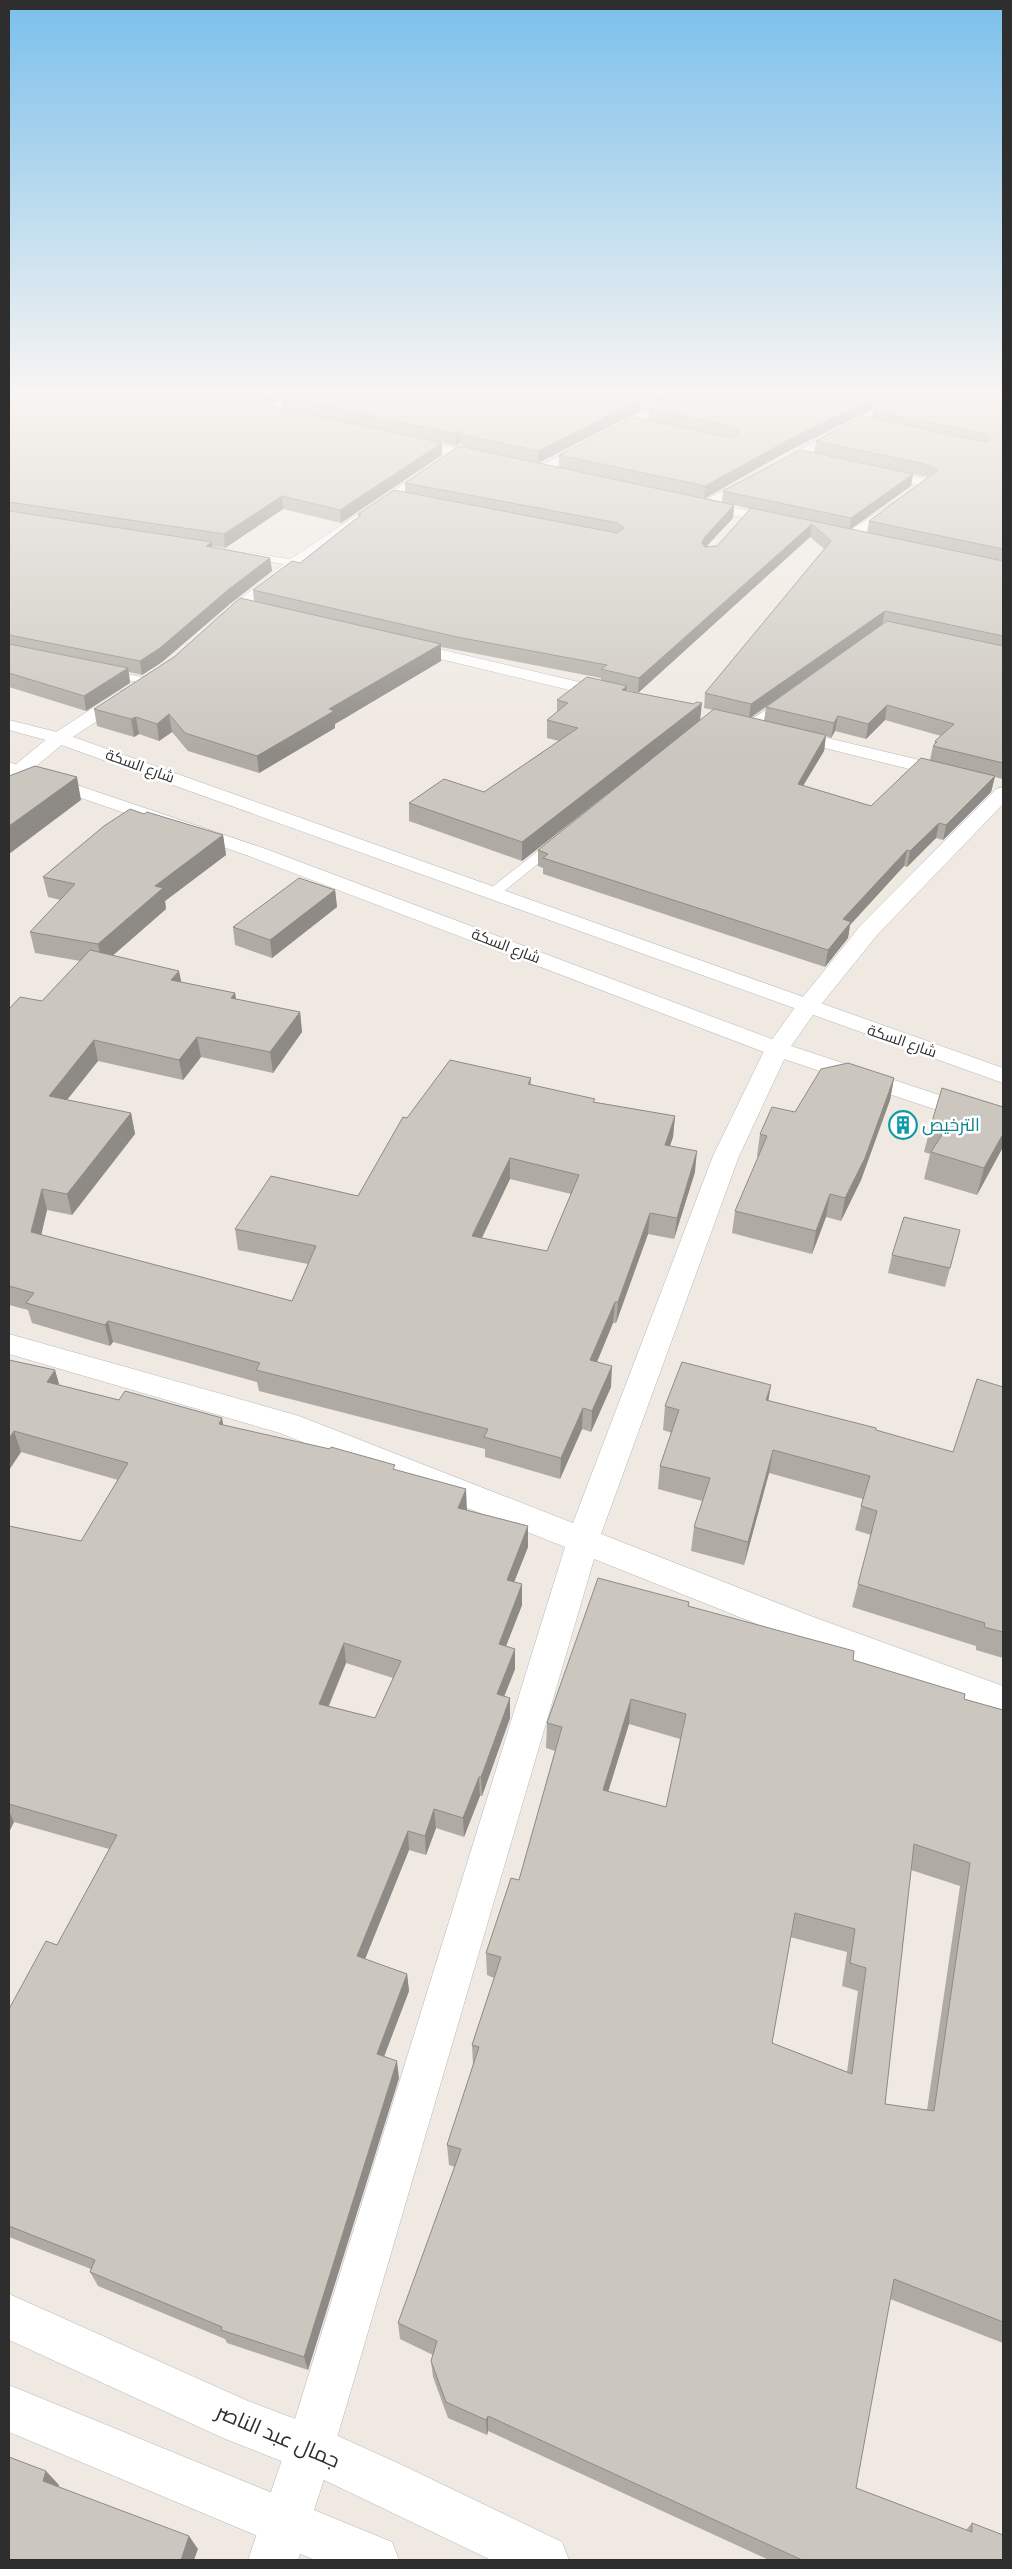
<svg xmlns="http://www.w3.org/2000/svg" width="1012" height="2569" font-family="'Exo 2',Cairo,sans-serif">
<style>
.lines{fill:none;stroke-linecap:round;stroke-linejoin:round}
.service-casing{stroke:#b4b7c1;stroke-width:1}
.minor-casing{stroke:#b4b7c1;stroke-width:1}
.tertiary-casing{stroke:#b4b7c1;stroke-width:1}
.secondary-casing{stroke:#b4b7c1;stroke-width:1}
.service{fill:#fff;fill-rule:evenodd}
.minor{fill:#fff;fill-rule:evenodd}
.tertiary{fill:#fff;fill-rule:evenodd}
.secondary{fill:#fff;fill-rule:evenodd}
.wall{fill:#afaba4;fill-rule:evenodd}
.shaded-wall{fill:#8e8b86}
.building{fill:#cbc7bf;stroke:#8e8b86;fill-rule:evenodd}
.labels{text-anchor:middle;stroke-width:5;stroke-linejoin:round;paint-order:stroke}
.far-street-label{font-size:15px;fill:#2e2e2e;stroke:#fff}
.culture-label{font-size:18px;fill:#0d838f;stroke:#fff;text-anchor:start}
.near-street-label{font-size:21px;fill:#2e2e2e;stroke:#fff}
</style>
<rect width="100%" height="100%" fill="#efe9e1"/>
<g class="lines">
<defs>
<path id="service" d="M247,552L294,560L299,563L294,566L244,557L242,555Z
M107,670L147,678L152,681L147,684L103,675L102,673Z
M784,698L788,699V703L754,727H746V723Z
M556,839L562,843L560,846L497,897H487L485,894L487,891L552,840Z"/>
<path id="minor" d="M292,393H307L275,411H267L265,408Z
M680,393H695L550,470H540L538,467Z
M872,411L878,415L876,418L714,505H704L702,502Z
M435,463L442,467L440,470L299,566L225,627H213L211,624L213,621L289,560Z
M876,468L932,480L934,483L927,487L871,475L869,472L871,469Z
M899,499L906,503L904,506L862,535H852L850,532L852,529Z
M405,641L617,691L620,695L617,699L611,700L399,649L397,646Z
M125,690L131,691L134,695L131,699L65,742L16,783L9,785V770L53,734L119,691Z
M790,729L957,769L959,773L957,777L950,779L784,738L781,734L784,730Z
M1003,787V804L877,935L815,1012L789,1049L739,1156L601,1534L816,1618L1003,1686V1716L792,1638L594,1559L334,2448L298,2560H248L286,2448L565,1547L280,1433L9,1354V1334L299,1416L573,1523L713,1156L765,1049L799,1002L861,925L996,789Z"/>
<path id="tertiary" d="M407,438L487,455L494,459L487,463L402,445L401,442L402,439Z
M698,500L783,518L790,522L783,526L693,507L691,504L693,501Z
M9,2294L248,2401L327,2431L400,2464L562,2542L569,2560H491L299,2468L223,2438L9,2340Z
M9,2385L392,2542L399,2560H315L9,2432Z"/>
<path id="secondary" d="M9,720L65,734L1003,1068V1083L53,742L9,730Z
M9,762L263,848L785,1044L1003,1116V1132L769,1054L249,856L9,773Z"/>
</defs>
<!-- service casing -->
<use href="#service" class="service-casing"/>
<!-- minor casing -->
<use href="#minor" class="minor-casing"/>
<!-- tertiary casing -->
<use href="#tertiary" class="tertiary-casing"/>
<!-- secondary casing -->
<use href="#secondary" class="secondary-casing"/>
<!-- service -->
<use href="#service" class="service"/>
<!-- minor -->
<use href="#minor" class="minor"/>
<!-- tertiary -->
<use href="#tertiary" class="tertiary"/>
<!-- secondary -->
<use href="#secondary" class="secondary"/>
</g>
<!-- wall -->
<path class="wall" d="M9,393L283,409L282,397L289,393H676L656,403L641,400L640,411L539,463L559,467V455L648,420L649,409L679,393H1003V779L995,777L991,792L943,840L936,838L907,867L904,866L850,925L848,938L825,967L543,874V868L538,866V850L653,758L522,861L409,821V803L484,792L559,741L547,738V720L557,712V700L601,680V678L441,647V661L335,724V728L259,773L188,751L172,732L159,741L139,734L134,737L97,726L94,709L174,657L254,601L253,590L300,563L358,517V514L405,492V483L467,448L460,443L456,446L442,443V455L341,523L283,509L225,548L212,546V547L270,558L272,571L231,603L162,662L142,675L129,672L130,683L86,711L9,687ZM873,409L874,410L873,411L872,418L816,441L814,453L723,491L722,502L705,498L790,450ZM913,474L928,477L869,521L867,533L851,529L911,486ZM734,505L750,509L717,546H707L733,518ZM810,537L824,549L705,693L704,708L713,710L700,720L694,704L626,691L627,690L638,693ZM792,689L766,707L764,721L751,718ZM885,720L941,736L935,741L934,745L933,746L930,760L871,806L803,786L824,751L826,736L831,738L835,731L866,739Z
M190,393H288L266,405Z
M144,814L223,835L226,855L165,901L166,909L113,955L181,982L235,993L236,999L300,1012L302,1032L273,1073L201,1057L183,1080L98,1061L67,1100L131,1113L135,1134L72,1215L47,1210L41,1235L292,1301L308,1264L238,1250L235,1229L358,1196L407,1118L531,1078V1085L594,1102L675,1116L673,1137L670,1146L695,1172L674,1239L648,1234L616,1323H613L597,1362L611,1387L591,1432L582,1429L560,1479L485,1457V1449L259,1391L257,1382L113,1342L110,1346L32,1323L28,1310L9,1305V1009L42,1001L80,961L35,953L30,932L61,900L48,897L43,877ZM510,1179L571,1194L547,1251L482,1238Z
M335,890L337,907L272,958L235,945L233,927Z
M894,1078L890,1100L861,1180L841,1221L826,1217L812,1254L732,1233L735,1211L758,1157L757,1156L760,1134L795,1112Z
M1003,1107V1147L977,1195L924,1179L930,1154L924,1152L931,1125Z
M960,1230L945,1287L888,1273L892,1255Z
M9,1360L55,1370L59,1385L119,1400L223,1425L395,1470L467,1510L528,1526V1547L514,1582L522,1584V1605L506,1646L515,1649V1669L504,1697L510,1698V1718L482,1796H480L464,1837L436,1828L426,1855L409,1850L365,1959L407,1974L409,1991L384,2056L399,2078L308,2370L227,2343L225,2339L98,2286L90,2272L91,2269L9,2237V2009L57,1945L109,1849L14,1822L9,1832V1526L81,1541L118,1480L21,1452L9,1470ZM346,1663L393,1678L375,1718L329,1706Z
M1003,1387V1658L976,1650V1646L852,1607L871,1535L855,1530L863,1499L769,1473L744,1565L691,1551L694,1527L702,1501L658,1489L660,1466L672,1433L663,1430L665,1406L769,1401L953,1452Z
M689,1602V1606L853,1660L964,1699L1003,1710V2343L890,2299L856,2488L966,2530L972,2523L1003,2560H769L488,2431L487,2435L448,2418L433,2377L431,2361L433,2355L400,2339L398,2323L455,2167L449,2165L447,2145L473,2066L472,2045L494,1978L487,1975L486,1953L519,1880L555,1751L546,1748L547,1723ZM629,1724L680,1739L666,1807L608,1792ZM911,1870L960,1886L927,2110L885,2104ZM790,1937L847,1952L842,1986L858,1991L847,2072L772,2043Z"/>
<!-- shaded-wall -->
<path class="shaded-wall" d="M265,393H288L266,405Z
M656,393H676L656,403Z
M875,398L873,409L790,450L704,499L705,486L792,438Z
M641,399L640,411L538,463V451Z
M460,431V443L456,446V434Z
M442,443V455L341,523L340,510Z
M913,474L911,486L849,530L851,518Z
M282,496L283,509L225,548L224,534Z
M734,505L733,518L702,551V543L704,538Z
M812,524L810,537L638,693L639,678Z
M212,542L213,555L206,546Z
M270,558L272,571L231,603L162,662L142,675L140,661L229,589Z
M885,611L882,625L749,718L751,704Z
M441,644V661L335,724V728L259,773L257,756L329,709Z
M128,668L130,683L86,711L84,696Z
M627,686L626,704L622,690Z
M702,703L700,721L522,861V842Z
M887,705L885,720L866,739L868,724Z
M169,714L172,732L159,741L157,724Z
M838,716L835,731L831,738L834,723Z
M136,717L139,734L134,737L131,719Z
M826,735L824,751L795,799L798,784Z
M995,776L991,792L943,840L946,825Z
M77,777L81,800L9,854V826Z
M939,823L936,838L907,867L910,851Z
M223,835L226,855L165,901L166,909L102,965L98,944L155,886Z
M907,850L904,866L850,925L848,938L825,967L828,950L843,919Z
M335,890L337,907L272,958L270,940Z
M179,971L183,990L171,980Z
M235,993L238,1013L231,998Z
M300,1012L302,1032L273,1073L270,1052Z
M197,1037L201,1057L183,1080L179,1060Z
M94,1040L98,1061L54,1116L49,1096Z
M894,1078L890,1100L861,1180L841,1221L845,1198Z
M131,1113L135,1134L72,1215L67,1194Z
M675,1116L673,1137L663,1166L665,1145Z
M1003,1134V1147L977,1195L984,1168Z
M697,1151L695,1172L674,1239L677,1218Z
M510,1158V1179L473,1256L472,1236Z
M42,1189L47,1210L37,1253L31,1232Z
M830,1194L826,1217L812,1254L816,1231Z
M650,1213L648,1234L616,1323L618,1302Z
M615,1302L613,1323L589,1381L590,1360Z
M108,1321L113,1342L110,1346L105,1325Z
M612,1366L611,1387L591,1432L592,1411Z
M55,1370L61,1391L47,1382Z
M771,1385L767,1409L766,1400Z
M583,1408L582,1429L560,1479L561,1458Z
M222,1418L226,1439L219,1424Z
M14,1431L21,1452L9,1470V1439Z
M773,1450L769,1473L744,1565L748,1542Z
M466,1489L467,1510L458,1508Z
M528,1526V1547L507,1600V1580Z
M522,1584V1605L499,1664V1644Z
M344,1643L346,1663L321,1724L319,1704Z
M515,1649V1669L497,1714V1694Z
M510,1698V1718L482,1796L481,1777Z
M631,1699L629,1724L601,1815L603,1790Z
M479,1777L480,1796L464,1837L463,1818Z
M434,1809L436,1828L426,1855L425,1836Z
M9,1811L14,1822L9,1832Z
M408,1831L409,1850L359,1974L357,1956Z
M407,1974L409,1991L379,2070L377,2054Z
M397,2061L399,2078L308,2370L304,2357Z
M488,2416V2431L487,2435L486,2420Z
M46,2471L59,2485L56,2495L43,2481Z
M189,2536L198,2549L194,2560H181Z"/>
<!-- building -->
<path class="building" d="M9,393H189L266,405L442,443L340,510L282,496L224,534L9,502Z
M289,393H379L435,404L442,401L440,398L412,393H603L641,399L538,451L467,436L460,431L456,434L282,397Z
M679,393H1003V549L869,521L938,470L929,465L816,441L863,416L985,442L991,439L986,434L873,411L882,403L875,398L792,438L705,486L559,455L633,417L731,438L738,433V430L731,426L649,409Z
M459,446L734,505L704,538L702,543L705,547L717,546L751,508L1003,561V636L885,611L751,704L705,693L831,541L812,524L639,678L601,669L607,665L457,637L253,590L292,561L300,563L361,515L358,514L394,490L617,533L624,528L618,523L405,483Z
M801,450L913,474L851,518L723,491Z
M9,511L212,542L206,546L270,558L229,589L160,648L140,661L9,635Z
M240,598L441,644L329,709L334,711L257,756L185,733L169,714L157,724L136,717L131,719L94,709L174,657Z
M887,621L1003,646V763L933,746L937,742L935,741L954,724L887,705L868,724L838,716L834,723L766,707Z
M9,644L128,668L84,696L9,673Z
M587,677L627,686L622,690L694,704L696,702L702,703L522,842L409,803L444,779L484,792L578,728L547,720L568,703L557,700Z
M714,709L826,735L798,784L871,806L921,758L995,776L946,825L939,823L910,851L907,850L843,919L851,922L828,950L543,858L548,854L538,850Z
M35,766L77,777L9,826V776Z
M130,809L144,814L147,812L223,835L155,886L163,888L98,944L30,932L75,884L43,877L104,826Z
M299,878L335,890L270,940L233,927Z
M90,950L179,971L171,980L235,993L231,998L300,1012L270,1052L197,1037L179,1060L94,1040L49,1096L131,1113L67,1194L42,1189L31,1232L292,1301L316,1246L235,1229L271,1176L358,1196L403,1117L407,1118L450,1060L531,1078L528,1084L595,1099L593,1102L675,1116L665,1145L697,1151L677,1218L650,1213L618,1302H615L590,1360L612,1366L592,1411L583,1408L561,1458L484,1437L488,1429L256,1370L260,1363L108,1321L105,1325L26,1303L34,1293L9,1286V1009L20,997L42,1001ZM510,1158L579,1175L547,1251L472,1236Z
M848,1063L894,1078L865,1158L845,1198L830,1194L816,1231L735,1211L767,1136L760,1134L772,1107L795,1112L821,1069Z
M942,1088L1003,1107V1134L984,1168L931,1152L945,1130L931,1125Z
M904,1217L960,1230L950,1268L892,1255Z
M9,1360L55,1370L47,1382L119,1400L125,1391L222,1418L219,1424L330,1449L331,1447L395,1465L393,1469L466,1489L458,1508L528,1526L507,1580L522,1584L499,1644L515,1649L497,1694L510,1698L481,1777H479L463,1818L434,1809L425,1836L408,1831L357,1956L407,1974L377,2054L397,2061L304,2357L221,2330L222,2327L90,2272L95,2260L9,2226V2009L46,1941L57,1945L117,1835L9,1804V1526L81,1541L128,1463L14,1431L9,1439ZM344,1643L401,1661L375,1718L319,1704Z
M682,1362L771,1385L766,1400L876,1428V1430L953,1452L977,1379L1003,1387V1632L984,1627L985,1623L858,1584L877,1511L861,1506L870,1476L773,1450L748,1542L694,1527L710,1478L660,1466L679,1410L665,1406Z
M598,1578L689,1602L688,1606L854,1651L853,1660L965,1694L964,1699L1003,1710V2322L894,2279L856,2488L972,2532V2523L1003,2535V2560H802L488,2416L486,2420L446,2402L431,2361L437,2341L398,2323L461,2149L447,2145L479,2047L472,2045L501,1957L486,1953L511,1878L519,1880L562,1727L547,1723ZM631,1699L686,1714L666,1807L603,1790ZM914,1844L970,1863L934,2111L885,2104ZM795,1913L855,1929L850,1963L866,1968L852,2074L772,2043Z
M9,2457L46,2471L43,2481L189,2536L181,2560H9Z"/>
<!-- sky -->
<linearGradient id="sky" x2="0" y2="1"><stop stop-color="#7abfeb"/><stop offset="0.52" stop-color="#f8f5f2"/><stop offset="1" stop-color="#f8f5f2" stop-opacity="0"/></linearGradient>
<rect width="1012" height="753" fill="url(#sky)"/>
<!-- icons -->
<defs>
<symbol id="building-ring" viewBox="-11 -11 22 22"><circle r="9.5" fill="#fff" stroke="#0f9aa8" stroke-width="1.5"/><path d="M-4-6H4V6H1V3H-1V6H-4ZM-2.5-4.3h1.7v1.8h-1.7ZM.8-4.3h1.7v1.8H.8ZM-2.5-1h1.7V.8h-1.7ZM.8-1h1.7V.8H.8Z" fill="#0f9aa8"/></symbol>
</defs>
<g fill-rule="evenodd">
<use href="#building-ring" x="887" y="1109" width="32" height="32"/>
</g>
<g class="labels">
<!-- far-street labels -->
<g class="far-street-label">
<text transform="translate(140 766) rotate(20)" y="5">شارع السكة</text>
<text transform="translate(506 946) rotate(21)" y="5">شارع السكة</text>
<text transform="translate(902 1041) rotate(19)" y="5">شارع السكة</text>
</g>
<!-- culture labels -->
<g class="culture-label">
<text x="922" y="1131">الترخيص</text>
</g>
<!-- near-street labels -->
<g class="near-street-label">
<text transform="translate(278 2436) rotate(23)" y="7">جمال عبد الناصر</text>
</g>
</g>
<!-- border -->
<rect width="1012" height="2569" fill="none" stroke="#2e2e2e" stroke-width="20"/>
</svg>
